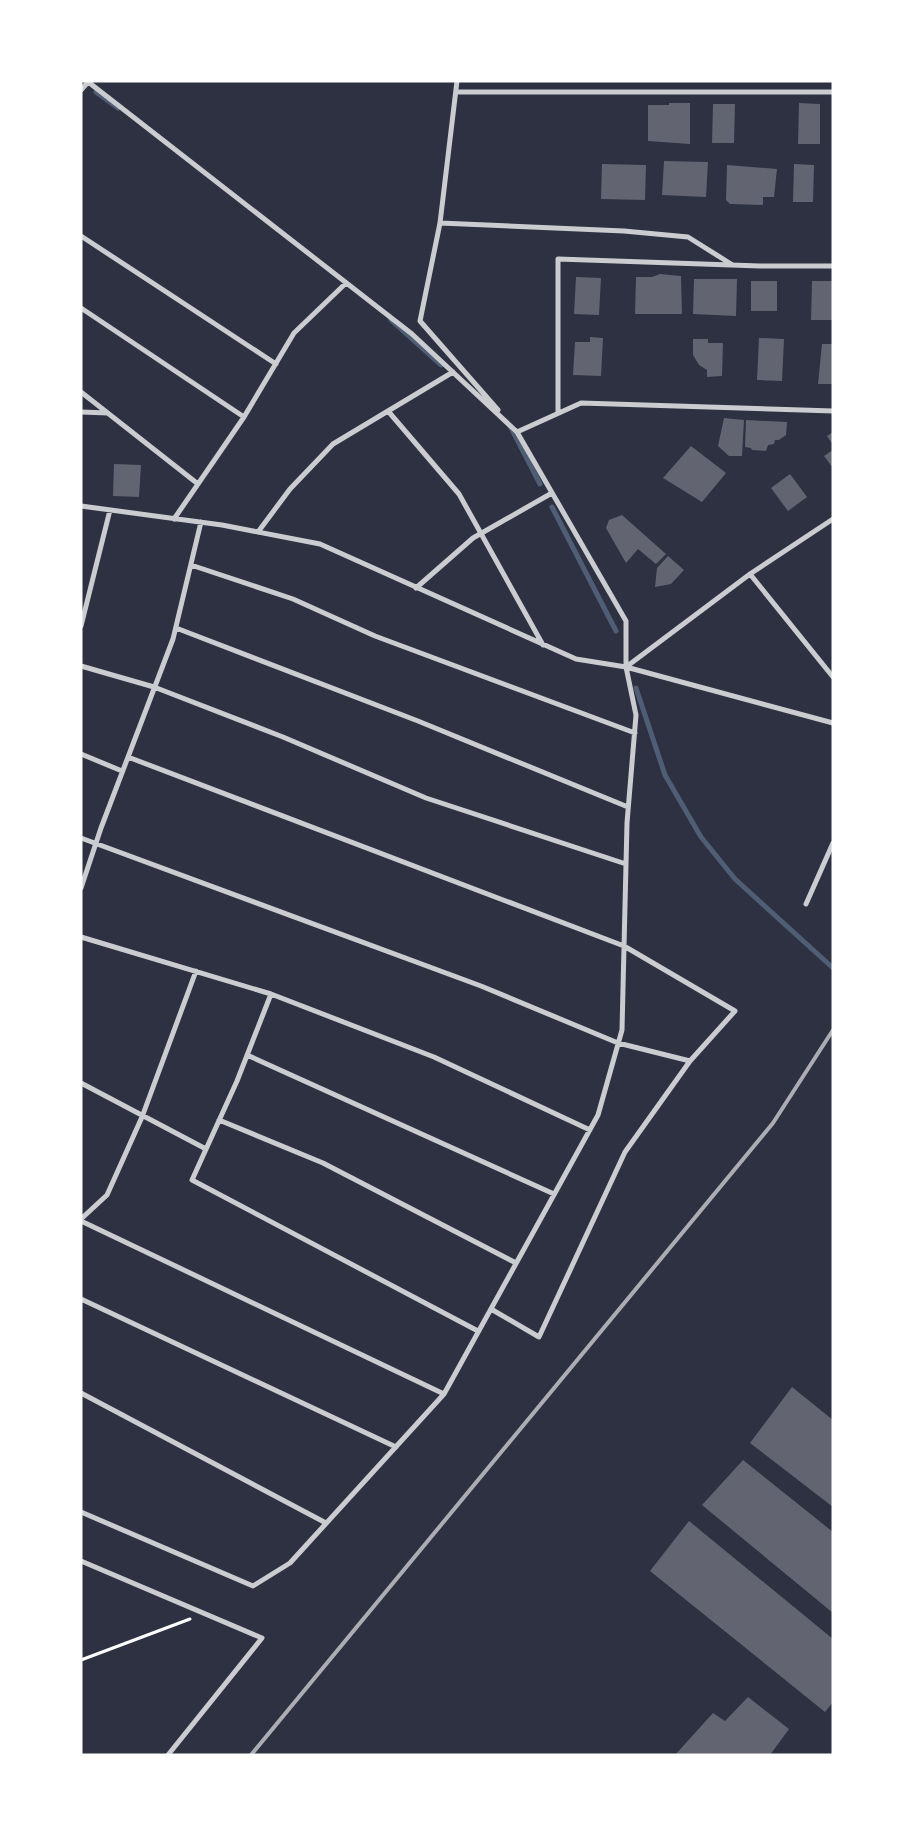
<svg xmlns="http://www.w3.org/2000/svg" width="914" height="1836" font-family="Signika,sans-serif">
<style>
.lines{fill:none;stroke-linecap:round;stroke-linejoin:round}
.stream{stroke:#4f5d75;stroke-width:5}
.building{fill:#626471}
.path{stroke:#fff;stroke-width:3}
.minor{stroke:#caccd0;stroke-width:5}
.rail{stroke:#abadb3;stroke-width:4}
</style>
<rect width="100%" height="100%" fill="#2d3142"/>
<g class="lines">
<!-- stream -->
<path class="stream" d="M96,92L118,108
M391,320L441,365
M510,426L540,484
M552,507L616,631
M636,688L665,775L701,837L735,879L833,968"/>
</g>
<!-- building -->
<path class="building" d="M669,103H690V144L648,141V105H669Z
M799,103L820,104V144H798Z
M713,104H735L734,143H712Z
M664,161L708,162L706,197L662,195Z
M602,164L646,165L645,200L601,199Z
M794,164L814,165L813,202H793Z
M727,165L777,169L774,197H763V205L730,204L726,200Z
M660,274L681,276L682,314H635L636,277H652Z
M576,277L601,278L599,315L574,314Z
M694,279H737L736,316L693,314Z
M751,281H777V311H751Z
M812,281H833V320H811Z
M590,337L603,338L601,376L573,375L575,342H590Z
M759,338L784,339L782,381L757,380Z
M693,339H708V343H723L722,376L707,377V370L699,365L693,355Z
M822,344H833V384H818Z
M724,418L744,420L742,456H729L718,446Z
M746,420L787,422L786,435L779,440H775L774,444L768,445L766,451L752,450L751,448L745,447Z
M833,432V445L827,436Z
M691,446L726,473L702,502L663,478Z
M833,450V468L824,456Z
M114,464L141,465L139,497L113,496Z
M790,474L807,497L788,511L771,488Z
M622,515L666,554L656,564L638,549L626,563L606,528L609,520Z
M668,556L684,570L671,584L655,587L657,568Z
M792,1387L833,1420V1507L750,1443Z
M743,1460L833,1532V1613L702,1505Z
M689,1521L833,1639V1702L825,1712L650,1571Z
M748,1697L789,1729L770,1755H675L713,1713L725,1721Z"/>
<g class="lines">
<!-- path -->
<path class="path" d="M81,1660L190,1619"/>
<!-- minor -->
<path class="minor" d="M457,81L440,223L420,321L498,410
M81,90L88,82
M456,92H833
M440,223L624,231L688,237L731,264
M81,236L276,364
M81,308L244,417
M81,392L198,484
M388,411L459,494L543,645
M81,412L108,413
M558,412V259L760,266H833
M515,430L517,432L581,403L833,411
M81,506L222,525L320,544L576,659L626,667L833,723
M174,519L244,417L294,333L346,283
M258,532L290,489L333,444L453,372
M191,565L293,599L375,636L635,733
M750,574L833,677
M416,588L473,538L552,493
M81,626L110,510
M176,628L418,721L628,807
M81,666L154,687L283,737L426,798L626,864
M626,667L750,574L833,519
M81,754L122,771
M128,757L624,946L735,1011L690,1061L625,1152L539,1337L491,1309
M81,838L481,986L618,1043L690,1061
M81,888L101,828L173,639L201,522
M806,904L833,843
M81,937L271,994L434,1057L590,1130
M271,994L237,1081L192,1180L478,1331
M247,1055L554,1194
M81,1083L206,1149
M219,1120L323,1163L516,1263
M81,1219L107,1195L142,1117L196,971
M81,1221L444,1394
M81,1299L396,1447
M81,1393L326,1523
M81,1512L253,1586L290,1563L444,1394L598,1115L622,1030L627,823L636,715L626,667V621L517,432L412,334L87,81
M81,1561L262,1638L168,1755"/>
<!-- rail -->
<path class="rail" d="M251,1755L773,1123L833,1030"/>
</g>
<!-- border -->
<rect width="914" height="1836" fill="none" stroke="#ffffff" stroke-width="165"/>
</svg>
